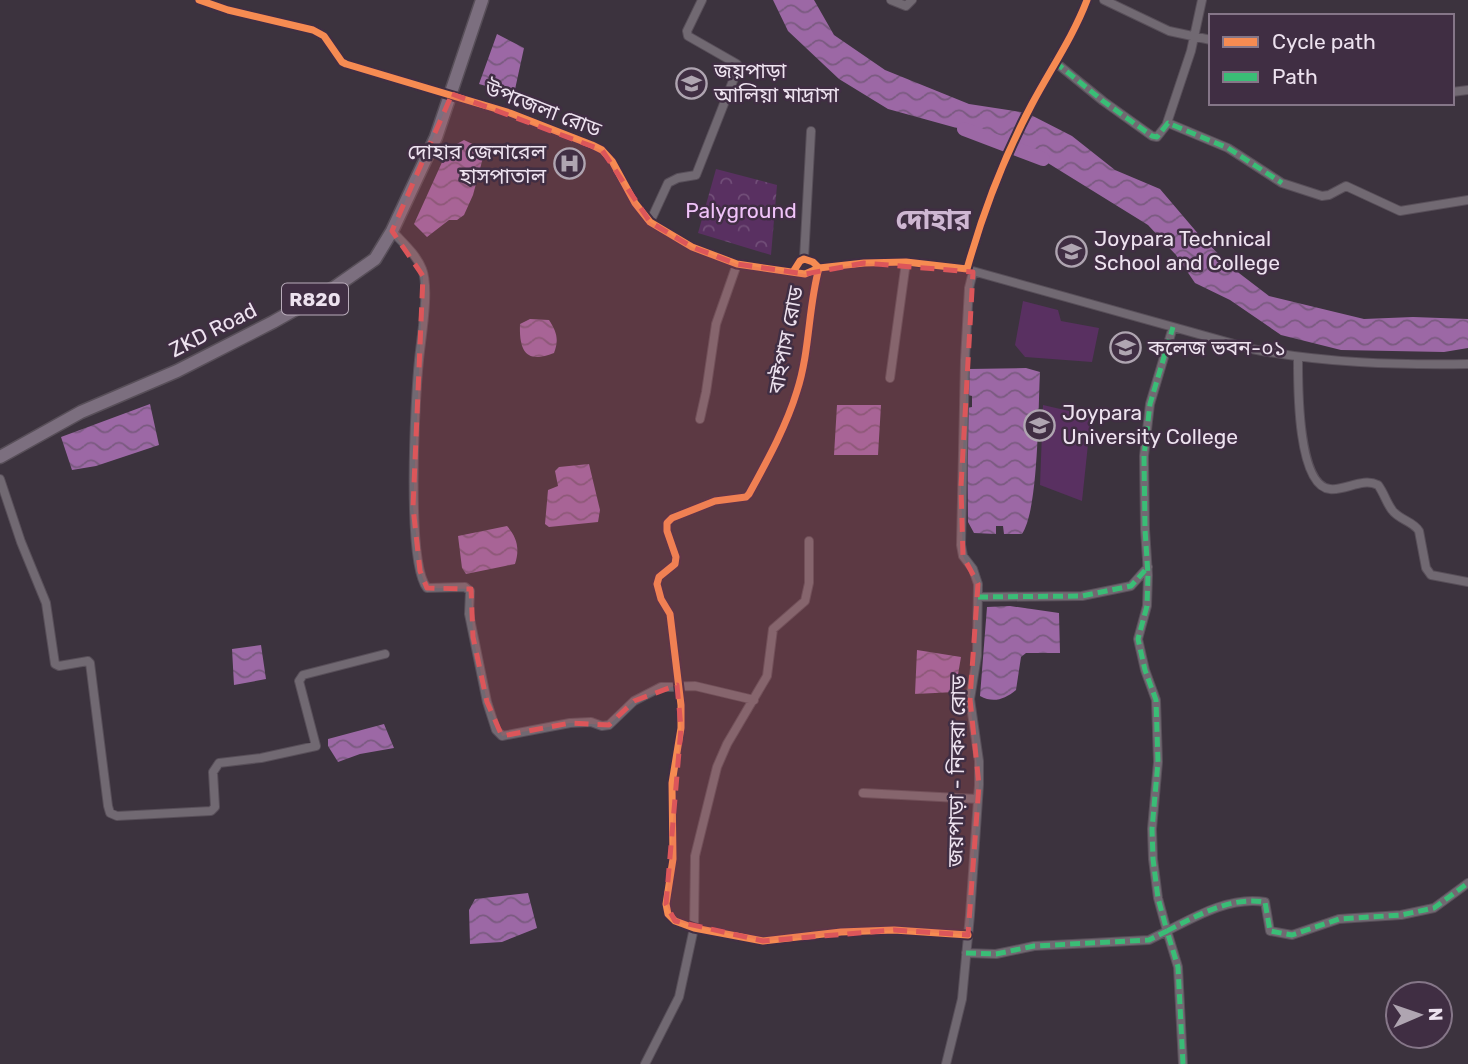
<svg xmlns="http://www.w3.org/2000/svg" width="1468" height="1064" font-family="Rubik,'Noto Sans Bengali',sans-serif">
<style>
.green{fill:#593061}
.forest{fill:url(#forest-crowns)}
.water{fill:url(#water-waves)}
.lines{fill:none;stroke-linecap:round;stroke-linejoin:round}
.river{stroke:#9c68a5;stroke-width:14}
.minor-casing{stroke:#584f59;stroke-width:10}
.primary-casing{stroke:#584f59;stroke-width:15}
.minor{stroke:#716972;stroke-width:8}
.primary{stroke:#7c6f7f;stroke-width:12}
.quiet{stroke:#3abd76;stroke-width:5;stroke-dasharray:10 5;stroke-linecap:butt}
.cycleway-casing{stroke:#402e43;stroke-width:11}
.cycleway{stroke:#f68b52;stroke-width:7}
.marked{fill:#dc565a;fill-opacity:0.2;stroke:#dc565a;stroke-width:5;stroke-dasharray:14 9;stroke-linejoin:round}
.labels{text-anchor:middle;stroke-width:5;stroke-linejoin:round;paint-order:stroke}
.shield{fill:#402e43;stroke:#b9acbb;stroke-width:2}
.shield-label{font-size:19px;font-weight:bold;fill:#ede2ef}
.poi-label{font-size:21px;fill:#ede2ef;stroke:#402e43;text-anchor:start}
.street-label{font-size:21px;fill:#ede2ef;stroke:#402e43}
.park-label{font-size:21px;fill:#f0c3f9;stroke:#402e43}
.district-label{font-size:28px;font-weight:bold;fill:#ceb7d2;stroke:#402e43}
</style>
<defs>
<pattern id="forest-crowns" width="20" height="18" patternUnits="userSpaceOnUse" patternTransform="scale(1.75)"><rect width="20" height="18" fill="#593061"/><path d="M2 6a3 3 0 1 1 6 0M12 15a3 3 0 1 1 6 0" fill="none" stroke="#714e78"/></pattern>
<pattern id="water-waves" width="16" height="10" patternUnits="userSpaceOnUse" patternTransform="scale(1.75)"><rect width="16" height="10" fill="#9c68a5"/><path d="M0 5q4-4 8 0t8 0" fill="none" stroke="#7a5a80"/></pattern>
</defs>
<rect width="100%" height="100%" fill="#3c333e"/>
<!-- green -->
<path class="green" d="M1023,301L1058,310L1061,321L1099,328L1092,362L1025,357L1015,345Z
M1043,405L1091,416L1082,501L1040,485Z"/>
<!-- forest -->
<path class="forest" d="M716,169L777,185L771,255L698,233Z"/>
<!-- water -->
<path class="water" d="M773,0H814L834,35L885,70L969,104L1027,113L1072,136L1115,170L1160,189L1200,236L1235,270L1269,296L1364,319L1413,317L1468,319V348L1444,352L1341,350L1281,335L1230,300L1195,283L1176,255L1148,225L1030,152L982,135L888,109L839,79L788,31Z
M497,34L524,48L514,94L479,84Z
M464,140L485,150L473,195L464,215L457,220H449L427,237L414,224L448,149Z
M530,319L549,320C557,332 559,340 554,353C526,364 519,351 520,324Z
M1026,368L1040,372C1038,407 1039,509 1022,534H1004L1003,526H996V534L974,533L968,522L967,408L972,407V396L967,395L969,369Z
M150,404L159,445L96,466L72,470L61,437Z
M837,405H881L878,455H834Z
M589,464L600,510L598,522L549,527L545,524L548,490L558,486L555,471L559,467Z
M507,526C517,537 520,549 515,564L466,574L462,568L458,536Z
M1010,606L1059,613L1060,653H1026L1021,657L1016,690C1004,700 993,703 980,696L987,607Z
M261,645L266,679L234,685L232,649Z
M917,650L961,657L955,692L915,694Z
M384,724L394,748L360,754L338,762L328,746V739Z
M528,893L537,928L502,942L470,944L469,910L475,899Z"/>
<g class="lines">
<!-- river -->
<path class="river" d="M964,129L1043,159"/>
<defs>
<path id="minor" d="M199,0L228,10L313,30L324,36L342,62L346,64L510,113L592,145L602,150L612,161L635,203L650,222L692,247L737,264L805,274L819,268L864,263L906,262L967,269C983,212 1004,157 1032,104C1050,70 1073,37 1087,0
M891,0L906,6L912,0
M1104,0L1169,31L1211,40
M1055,62L1103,101L1152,136L1157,137L1168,123L1228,148L1282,183L1322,196L1329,195L1346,186L1400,211L1468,200
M1452,92L1468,90
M1167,123L1191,51L1202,0
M650,222L668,183L678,178L696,175L738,68L737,64L688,36L687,31L702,0
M392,231C403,243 416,254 422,269C430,289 421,338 419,360C415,399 406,563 427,588L465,587L470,591L469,614L487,702L496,730L502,736L570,723L591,722L602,726L609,725L634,701L661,687L695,686L754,700
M804,259L811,131
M969,270L1252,349C1324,363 1395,365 1468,364
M793,272L800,261L804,259L813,262L819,268C808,308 810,351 797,391C786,427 767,461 749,494L746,497L715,501L672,518L667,523V531L676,557L675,564L659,577L657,584L661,599L670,614L681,705V728L672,783L673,859L666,904L668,914L675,921L694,928L763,941L841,932L894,930L968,935
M1298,358C1298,383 1297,486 1330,489C1346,491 1362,477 1378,485C1384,493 1386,502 1392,510C1399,520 1413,521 1419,531L1426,568L1431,575L1468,582
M890,378L906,262
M700,419L706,392L716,324L737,264
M0,479L21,542L46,603L55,664L59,666L88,661L90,663L108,806L110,813L117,816L211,811L215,807L213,772L219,763L261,758L316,746L299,681L303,675L385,654
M978,597L1082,596L1131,586L1148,567
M863,793L978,799
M966,953L996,954L1034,946L1149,940L1167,931L1158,898L1153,859L1152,829L1158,762L1156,700L1145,670L1138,639L1147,606L1148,575L1145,529L1144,456L1150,404L1173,327
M645,1064L679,997L694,928L695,856L717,767L727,744L767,676L773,629L805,601L809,583V541
M946,1064L962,999L970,915L979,785V761L970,699L977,656L978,584L973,569L963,556L961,545L965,360L969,288L973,272
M1183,1064L1178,967L1167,931C1196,916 1231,896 1265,902L1270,931L1292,935L1339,919L1401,915L1434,908L1468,883"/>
<path id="primary" d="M0,457L81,412L177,371L273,322L335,287L375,259L392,231L436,137L482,0"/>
</defs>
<!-- minor casing -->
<use href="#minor" class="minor-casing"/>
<!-- primary casing -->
<use href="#primary" class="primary-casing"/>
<!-- minor -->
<use href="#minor" class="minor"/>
<!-- primary -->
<use href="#primary" class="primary"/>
<!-- quiet -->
<path class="quiet" d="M1055,62L1103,101L1152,136L1157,137L1168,123L1228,148L1282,183
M978,597L1082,596L1131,586L1148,567
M966,953L996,954L1034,946L1149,940L1167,931L1158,898L1153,859L1152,829L1158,762L1156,700L1145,670L1138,639L1147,606L1148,575L1145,529L1144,456L1150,404L1173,327
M1183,1064L1178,967L1167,931C1196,916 1231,896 1265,902L1270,931L1292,935L1339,919L1401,915L1434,908L1468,883"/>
<defs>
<path id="cycleway" d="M199,0L228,10L313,30L324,36L342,62L346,64L510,113L592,145L602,150L612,161L635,203L650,222L692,247L737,264L805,274L819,268L864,263L906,262L967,269C983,212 1004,157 1032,104C1050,70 1073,37 1087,0
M793,272L800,261L804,259L813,262L819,268C808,308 810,351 797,391C786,427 767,461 749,494L746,497L715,501L672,518L667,523V531L676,557L675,564L659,577L657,584L661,599L670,614L681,705V728L672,783L673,859L666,904L668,914L675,921L694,928L763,941L841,932L894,930L968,935"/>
</defs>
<!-- cycleway casing -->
<use href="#cycleway" class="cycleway-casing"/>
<!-- cycleway -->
<use href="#cycleway" class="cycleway"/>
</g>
<!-- marked area -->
<path class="marked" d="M452,94L602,150L650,222L692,247L737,264L805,274L864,263L973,272L961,487L963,556L978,584L970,699L979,785L968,935L894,930L763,941L675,921L666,904L681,728L677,685L634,701L609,725L570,723L502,736L487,702L473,637L471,589L427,588L420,571L413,507L423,276L392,231Z"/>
<!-- icons -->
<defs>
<symbol id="university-ring" viewBox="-11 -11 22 22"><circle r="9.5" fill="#402e43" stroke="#afa5b1" stroke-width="1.5"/><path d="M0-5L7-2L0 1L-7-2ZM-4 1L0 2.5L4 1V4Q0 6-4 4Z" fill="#afa5b1"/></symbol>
<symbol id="hospital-ring" viewBox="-11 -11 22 22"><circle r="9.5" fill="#402e43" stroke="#afa5b1" stroke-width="1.5"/><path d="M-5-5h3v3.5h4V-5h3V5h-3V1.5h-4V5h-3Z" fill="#afa5b1"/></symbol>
</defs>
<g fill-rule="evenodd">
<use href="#university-ring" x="674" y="66" width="35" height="35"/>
<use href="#hospital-ring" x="552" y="146" width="35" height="35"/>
<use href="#university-ring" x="1054" y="234" width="35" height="35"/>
<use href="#university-ring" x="1108" y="330" width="35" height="35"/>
<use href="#university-ring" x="1022" y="408" width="35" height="35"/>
</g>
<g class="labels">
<!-- shield labels -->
<rect class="shield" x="282" y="283.5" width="66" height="31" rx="5"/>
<g class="shield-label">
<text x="315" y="306">R820</text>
</g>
<!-- poi labels -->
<g class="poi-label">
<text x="714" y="78">জয়পাড়া<tspan x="714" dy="24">আলিয়া মাদ্রাসা</tspan></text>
<text x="546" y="159" text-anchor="end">দোহার জেনারেল<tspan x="546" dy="24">হাসপাতাল</tspan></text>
<text x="1094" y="246">Joypara Technical<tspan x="1094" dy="24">School and College</tspan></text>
<text x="1148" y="355">কলেজ ভবন-০১</text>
<text x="1062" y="420">Joypara<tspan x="1062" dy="24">University College</tspan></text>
</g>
<!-- street labels -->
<g class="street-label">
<text transform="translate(543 109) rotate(21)" y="7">উপজেলা রোড</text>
<text transform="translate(213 330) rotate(-27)" y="7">ZKD Road</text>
<text transform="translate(786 340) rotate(-79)" y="7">বাইপাস রোড</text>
<text transform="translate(957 771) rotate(-89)" y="7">জয়পাড়া - নিকরা রোড</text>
</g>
<!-- park labels -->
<g class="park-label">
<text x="741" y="218">Palyground</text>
</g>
<!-- district labels -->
<g class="district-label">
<text x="933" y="229">দোহার</text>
</g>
</g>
<!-- legend -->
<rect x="1209" y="14" width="245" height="91" fill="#402e43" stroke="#857688" stroke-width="2"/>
<rect x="1223" y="37" width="35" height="10" fill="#f68b52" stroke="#857688" stroke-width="2"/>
<text x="1272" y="49" font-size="21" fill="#ede2ef">Cycle path</text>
<rect x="1223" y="72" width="35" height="10" fill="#3abd76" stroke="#857688" stroke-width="2"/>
<text x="1272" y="84" font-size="21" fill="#ede2ef">Path</text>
<!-- north arrow -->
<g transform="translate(1419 1015) rotate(88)"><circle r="33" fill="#402e43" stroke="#857688" stroke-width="2"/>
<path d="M0-5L12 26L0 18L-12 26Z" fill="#afa5b1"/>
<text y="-10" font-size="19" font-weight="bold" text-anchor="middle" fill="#ede2ef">N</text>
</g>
</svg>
